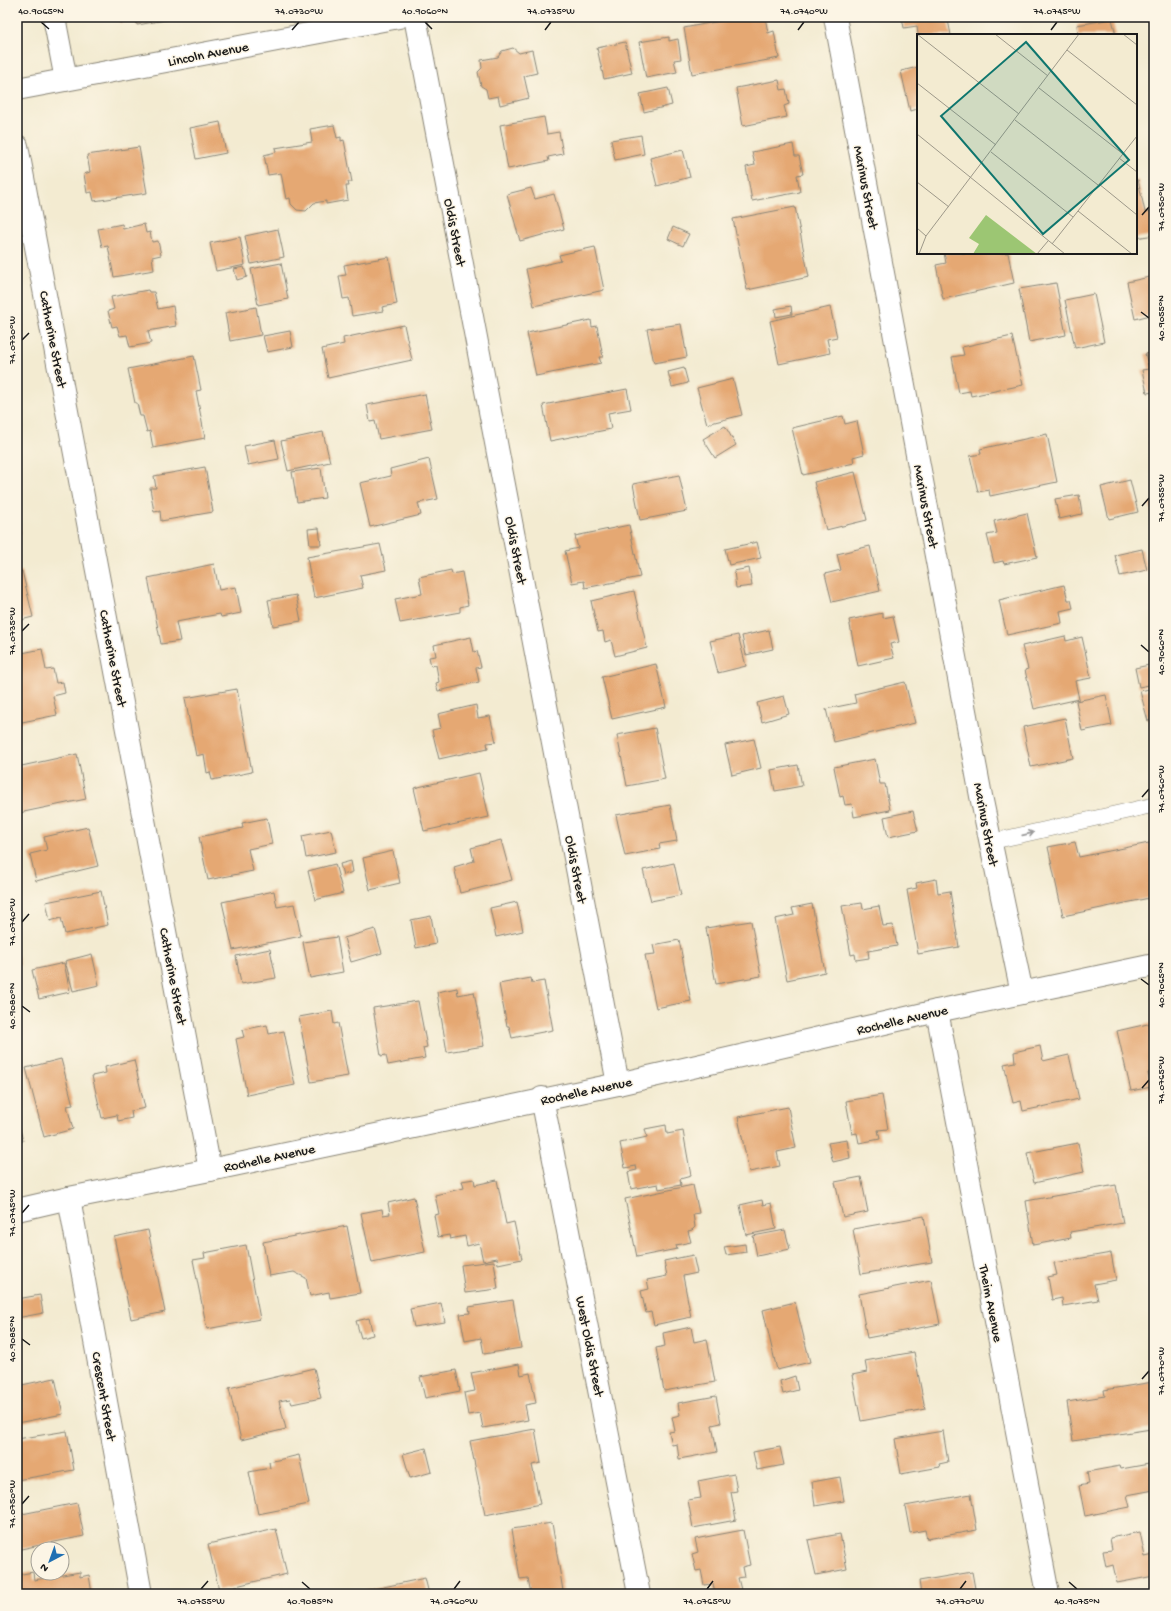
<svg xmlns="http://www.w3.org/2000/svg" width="1171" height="1611" font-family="'Gochi Hand',sans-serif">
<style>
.building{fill:#e5a873}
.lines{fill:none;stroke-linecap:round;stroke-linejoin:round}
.service-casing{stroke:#888476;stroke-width:16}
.minor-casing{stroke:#888476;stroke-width:24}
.tertiary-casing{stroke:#888476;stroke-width:24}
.service{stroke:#fff;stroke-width:15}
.minor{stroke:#fff;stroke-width:22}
.tertiary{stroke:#fff;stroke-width:22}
.oneway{stroke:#999}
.ticks{fill:none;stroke:#1c1c1c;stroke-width:1.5}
.labels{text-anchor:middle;stroke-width:3;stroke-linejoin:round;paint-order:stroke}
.street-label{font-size:14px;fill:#1c1c1c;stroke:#fcf5e5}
.inset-road{fill:none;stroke:#9d9889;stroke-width:1}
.view{fill:#0f766e;fill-opacity:0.15;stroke:#0f766e;stroke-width:2}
.inset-edge{fill:none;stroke:#1c1c1c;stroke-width:2}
.neatline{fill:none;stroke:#1c1c1c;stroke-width:1.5}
.ticks-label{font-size:10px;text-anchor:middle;fill:#1c1c1c}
</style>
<rect width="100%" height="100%" fill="#fcf5e5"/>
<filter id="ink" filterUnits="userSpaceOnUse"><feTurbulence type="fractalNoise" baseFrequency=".025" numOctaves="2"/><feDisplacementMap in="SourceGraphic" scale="8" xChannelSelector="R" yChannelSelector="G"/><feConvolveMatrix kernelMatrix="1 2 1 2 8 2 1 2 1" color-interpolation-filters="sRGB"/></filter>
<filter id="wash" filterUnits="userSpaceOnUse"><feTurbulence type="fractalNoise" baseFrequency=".012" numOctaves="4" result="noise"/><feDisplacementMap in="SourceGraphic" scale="16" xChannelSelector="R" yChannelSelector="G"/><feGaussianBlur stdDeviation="0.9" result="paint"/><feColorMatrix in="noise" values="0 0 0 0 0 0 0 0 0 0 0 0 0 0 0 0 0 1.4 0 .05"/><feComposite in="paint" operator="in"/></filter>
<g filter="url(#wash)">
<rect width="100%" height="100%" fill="#f3ebd1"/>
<g id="blocks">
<!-- building -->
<path class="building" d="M119,17H171V19L137,25L136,20L120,23Z
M725,17H765L768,33L774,31L779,58L692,74L684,28L725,20Z
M902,17H954L955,19L948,20L951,35H918L917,26L904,28Z
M1112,19L1116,35H1078L1077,25Z
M669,37V41L678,39L681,59L674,60L677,72L646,78L639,42Z
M625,42L632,73L604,79L597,48Z
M513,48L519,53L532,50L537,73L524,76L529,98L500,105L498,96L488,98L486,89L481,86L478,72L482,68L481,60L498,57L502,51Z
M918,67V109L910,111L901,71Z
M779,80L781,90L786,89L789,104L784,106L787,117L743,126L736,88Z
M668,88L672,105L644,112L640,94Z
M544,117L547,134L559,132L563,154L548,157L549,161L508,169L500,125Z
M220,122L226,153L196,159L190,128Z
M334,125L337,138L341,137V141L344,140L352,182H348L349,186H346L348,200L326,204V201L314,203L306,211L297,210L291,204L290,198L286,199L281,173L268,175L264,155L276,152L275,148L312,142L310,129Z
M641,135L644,154L615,160L611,140Z
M793,144L795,156H799L803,174L797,175L800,192L752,201L746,167L755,165L752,152Z
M139,147L147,193L94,201L92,192L87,193L84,174L90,172L87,155Z
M683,150L690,177L657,186L650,158Z
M1136,180H1138L1145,212L1152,211L1154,220V235L1136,238Z
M531,188L535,199L554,194L564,229L520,241L507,194Z
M795,207L809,277L747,290L733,219Z
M122,224L123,229L144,224L146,233L150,232L152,242L158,241L161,255L152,257L154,270L114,277L108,246L102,247L98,229Z
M673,227L689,234L683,246L668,239Z
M278,229L284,257L251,264L245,236Z
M240,237L245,265L216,271L210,243Z
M595,247L604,290L534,306L526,269L561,261L559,255Z
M944,253H1008L1014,283L943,299L936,265L946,263Z
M389,257L397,304L382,307L383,311L352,316L349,298L343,299L339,276L346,275L344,265Z
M281,263L288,299L258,305L251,269Z
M244,267L247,277L237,280L234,269Z
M1154,276V314L1135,319L1127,282Z
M1056,283L1066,335L1029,342L1019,289Z
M148,290L149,292H154L158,309L173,306L176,326L148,331L151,343L130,347L127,335L120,336L117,326L112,327L108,311L114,309L111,297Z
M1094,294L1104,342L1075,348L1065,300Z
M791,306L792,314L776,317L775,309Z
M256,307L261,335L230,341L225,313Z
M830,307L837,337L827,339L830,353L779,364L770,321Z
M591,320L592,327L597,326L603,357H599L601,363L536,376L527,333Z
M681,324L687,357L654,363L647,329Z
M404,325L412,360L328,378L322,349L344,344L343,338Z
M290,331L293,347L267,352L263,336Z
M1012,336L1023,385L971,396L970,391L959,393L952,357L964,355L962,347Z
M1154,352V392L1147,393L1142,370L1149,369L1145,354Z
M194,356L201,390L196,391L205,438L153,448L150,431L147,432L143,416H140L137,403H135L128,369Z
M684,368L688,383L672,387L668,372Z
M733,379L742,415L707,424L697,388Z
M627,389L631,409L608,413L611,429L550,441L543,405Z
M425,394L432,429L379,439L375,421L370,422L367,405Z
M843,416L845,424L857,421L864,454L853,457L854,463L803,475L792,428Z
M725,426L736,445L715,458L703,439Z
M323,432L330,462L288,471L281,441Z
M1047,434L1057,482L990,496L989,490L978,492L970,456L981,454L980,449Z
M1154,435V453L1153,454L1150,436Z
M275,440L279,459L248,465L244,446Z
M429,459L438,499L418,503L421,515L370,527L360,483L391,476L390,469Z
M205,467L213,512L161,521L160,511L154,512L150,488H156L154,476Z
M321,468L325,498L297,502L292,472Z
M855,472L867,520L826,530L814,482Z
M679,475L687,511L640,520L633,484Z
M1130,480L1138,512L1109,519L1101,487Z
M1079,495L1082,514L1059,519L1055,499Z
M1154,502V519H1153L1150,503Z
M1027,513L1037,557L1004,564L1003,561L994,563L987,535L997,533L994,521Z
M17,518L21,534L17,535Z
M629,525L640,577L585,588L584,581L572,583L565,551L578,548L575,536Z
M319,528L321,545H310L308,529Z
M757,542L761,558L729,565L725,549Z
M380,544L386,570L360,575L363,588L314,598L307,557Z
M870,546L880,591L832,602L825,574L841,570L837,554Z
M1142,549L1147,570L1120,576L1115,555Z
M214,564L219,590L236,587L241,613L221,617L220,614L176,622L180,641L161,644L148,578Z
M749,568L752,586L736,588L734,571Z
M451,570L452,574L462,572L468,605L460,607V612L400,623L395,599L422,594L419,577Z
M22,571L33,617L17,621V572Z
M1064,585L1068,600H1071L1073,608L1060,611L1062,623L1007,635L999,600Z
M634,591L647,648L615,656L611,640L605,642L603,631L598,632L591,601Z
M296,595L301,621L273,626L268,600Z
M883,613V618L893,616L899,642L890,644L894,658L858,666L849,620Z
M769,630L773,649L746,655L742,636Z
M738,635L746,666L718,673L710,641Z
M1065,636L1066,641L1082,637L1091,678L1075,681L1079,699L1034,709L1025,670L1028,669L1022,646Z
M471,637L474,652L477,651L481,667L476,668L479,682L438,691L436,683L439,682L436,665L431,666L429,657L436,656L434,645Z
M42,649L46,670L53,669L56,683L63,682L65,693L53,696L57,715L17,723V654Z
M656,664L666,707L612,719L602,677Z
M1154,664V684L1139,687L1135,668Z
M905,682L915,723L834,742L826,709L856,703L854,694Z
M1154,688V719L1148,721L1140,691Z
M237,689L252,772L212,780L210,772L207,773L204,754L196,756L185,698Z
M1106,695L1112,725L1082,731L1076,701Z
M784,696L789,714L762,722L757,703Z
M476,705L478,718L490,716L496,742L487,743L488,748L439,759L432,730L441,728L438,714Z
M1065,718L1073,758L1031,767L1023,727Z
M655,728L665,779L627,786L617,735Z
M754,739L761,768L732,775L725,745Z
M77,754L86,799L19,813L18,809H17V767Z
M875,759L880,784H885L890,810L854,817L852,804L845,805L843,796L840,797L834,767Z
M798,765L802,786L775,791L771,770Z
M479,773L489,817L424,831L414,788Z
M670,805L677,841L659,844L660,849L625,856L616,815Z
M913,811L918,831L888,837L884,817Z
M267,818L272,844L248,849L253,871L208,880L199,837L243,828L242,823Z
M88,827L98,866L36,881L30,854L47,850L44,837Z
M331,830L336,852L306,858L302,836Z
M501,840L512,880L460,893L454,867L474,861L471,848Z
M1075,842L1079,857L1154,842V897L1063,916L1048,847Z
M393,851L400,883L370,890L363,858Z
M351,861L353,872L343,875L340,864Z
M674,863L681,895L651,901L643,870Z
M335,864L343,893L315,900L308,871Z
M936,879L938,893L950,891L959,947L918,954L907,890L917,888L916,883Z
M101,891L108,925L65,934L61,918L50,921L46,902Z
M274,891L277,907L294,904L301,936L233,950L222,902Z
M517,902L523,931L496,937L490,908Z
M862,903L863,909L879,906L883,926L893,925L897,946L868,951L869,958L856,960L855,954L851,955L842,906Z
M812,904L825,972L787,980L775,919L794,915L792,908Z
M431,916L436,944L416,948L411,920Z
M751,921L761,976L716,984L706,928Z
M375,929L382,953L351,962L344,938Z
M337,937L343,972L310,978L303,942Z
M679,940L691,1001L656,1008L645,955L655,954L653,945Z
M270,949L276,978L241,984L236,956Z
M17,954L20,964H17Z
M92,954L99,985L73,991L65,961Z
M64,963L70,992L39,999L32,970Z
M531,978L532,983L544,981L553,1030L512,1038L509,1026H507L499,984Z
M457,988L458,995L474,992L484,1046L447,1052L437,992Z
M418,1001L427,1047L423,1048L425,1058L388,1065L386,1055L381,1056L373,1008Z
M332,1011L334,1024L338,1023L348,1076L311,1082L299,1017Z
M1152,1023L1154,1032V1071L1148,1073L1151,1087L1131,1091L1117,1031Z
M267,1025L269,1034L284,1031L295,1085L247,1095L236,1039L244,1037L242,1030Z
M1040,1046L1043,1061L1069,1055L1079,1099L1023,1111L1021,1101L1013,1103L1004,1064L1015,1062L1014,1052Z
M61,1059L73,1105L67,1106L73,1129L44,1137L26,1068Z
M134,1060L145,1108L131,1111L132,1118L118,1121L117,1115L102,1118L92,1076L106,1073L105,1067Z
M882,1095L888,1129L878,1130L880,1139L859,1143L857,1133L852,1134L846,1101Z
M788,1107L796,1148L777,1152L780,1166L749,1172L738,1117Z
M17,1117L23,1141L17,1142Z
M666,1125L667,1134L683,1131L691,1176L680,1179L681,1185L659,1189L658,1184L631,1189L628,1172L637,1170L636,1166L625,1168L620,1143L647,1137L645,1129Z
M847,1140L850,1158L833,1162L828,1143Z
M1078,1143L1084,1172L1034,1183L1027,1153Z
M861,1177L868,1212L843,1217L835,1182Z
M474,1179L475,1185L497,1180L506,1224L514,1222L522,1259L498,1264L497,1258L483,1261L479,1243L467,1246L465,1236L450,1239L449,1235L438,1237L434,1215L439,1214L435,1195L464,1188L462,1181Z
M693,1185L699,1213L693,1214L695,1227L692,1230L688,1231L691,1242L676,1245L677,1249L637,1257L625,1199Z
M1116,1185L1123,1223L1070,1232L1071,1238L1033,1245L1026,1201Z
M414,1197L425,1252L372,1263L361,1213L382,1209L383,1215L390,1214L388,1203Z
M762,1200L763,1205L771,1203L776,1229L746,1235L740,1205Z
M924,1216L932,1262L861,1274L853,1229Z
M347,1226L360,1293L330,1298L329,1292L310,1296L306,1278L294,1272L269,1276L263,1242Z
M148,1230L165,1312L131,1319L114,1237Z
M785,1230L790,1249L757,1256L753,1236Z
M745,1244L746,1252L726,1255L724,1247Z
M246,1245L260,1319L207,1329L193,1260L205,1258L204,1253Z
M1111,1253L1116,1280L1094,1284L1098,1300L1063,1306L1062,1298L1052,1300L1048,1277L1057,1275L1054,1263Z
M693,1255L697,1273L683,1276L691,1317L654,1325L651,1312L646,1313L641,1291L649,1289L647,1280L667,1276L664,1261Z
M494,1261L498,1289L465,1293L461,1265Z
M931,1280L940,1324L867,1338L859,1294Z
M40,1295L43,1313L17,1318V1299Z
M513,1300L521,1348L484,1354L481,1338L465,1341L460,1314L470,1313L469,1307Z
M795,1302L810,1362L777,1370L763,1310Z
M441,1303L445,1322L414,1327L410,1309Z
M369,1318L373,1335L361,1338L356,1321Z
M691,1327L694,1342L707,1339L715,1382L664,1391L656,1348L665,1346L663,1333Z
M914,1352L925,1409L861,1421L852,1375L867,1372L865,1361Z
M519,1364L521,1375L530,1373L536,1403L525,1405L528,1420L483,1428L480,1413L468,1415L464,1393L475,1391L471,1373Z
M314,1368L321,1398L292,1404L290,1399L279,1401L286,1429L241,1440L229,1388Z
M456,1370L460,1391L425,1398L420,1377Z
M795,1376L798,1390L783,1394L780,1381Z
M55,1378L63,1414L17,1423V1386Z
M1153,1382L1154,1426H1151V1429L1073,1441L1067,1402L1105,1396L1104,1390Z
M716,1396L721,1423L712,1425L717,1452L679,1459L677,1444L672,1445L669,1432L675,1431L672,1417L680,1415L678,1403Z
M535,1429L541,1463L532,1465L540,1504L485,1515L470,1441Z
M67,1431L74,1470L17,1480V1439Z
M943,1431L948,1462L939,1464L940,1467L901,1474L895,1439Z
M780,1447L784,1465L757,1470L753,1452Z
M426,1448L432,1472L410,1478L403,1454Z
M299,1455L309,1504L258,1514L249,1472L270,1468L269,1462Z
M1149,1464L1154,1490L1127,1495L1130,1507L1085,1516L1079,1486L1089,1484L1087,1472L1120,1466L1121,1469Z
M734,1474L737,1491L731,1492L736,1520L693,1528L688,1500L701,1498L698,1481Z
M840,1477L844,1501L815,1506L812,1482Z
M971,1494L977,1530L927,1539L925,1530L910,1533L905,1506Z
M77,1503L84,1536L21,1549L17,1531V1515Z
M552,1523L563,1591L544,1594H531L528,1578L520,1579L512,1529Z
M276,1529L287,1574L219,1590L208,1544Z
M743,1530L750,1565L742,1567L744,1577L738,1578L741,1590L715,1594L713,1584L704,1585L701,1570L696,1571L692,1554L698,1552L695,1539Z
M1140,1532L1145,1557L1154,1555V1576L1117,1583L1113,1565L1106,1567L1103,1551L1112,1550L1110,1538Z
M840,1534L847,1569L816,1575L808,1540Z
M33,1572L34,1580L80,1572V1577L89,1575L92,1594H17V1575Z
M972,1572L976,1594H921L919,1581Z
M425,1578L429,1594H356V1593Z"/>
</g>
</g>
<g filter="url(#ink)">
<use href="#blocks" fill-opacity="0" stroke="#888476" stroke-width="1"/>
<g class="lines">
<defs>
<path id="service" d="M990,842L1154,805"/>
<path id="minor" d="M54,17L66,80
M415,17L618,1084
M835,17L981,796L1022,993
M17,89L399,17
M17,146L210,1170
M937,1011L1048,1594
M542,1098L639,1594
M69,1198L141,1594"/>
<path id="tertiary" d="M17,1210L69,1198L210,1170L618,1084L937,1011L1154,965"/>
</defs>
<!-- service casing -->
<use href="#service" class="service-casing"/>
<!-- minor casing -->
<use href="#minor" class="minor-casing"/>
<!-- tertiary casing -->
<use href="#tertiary" class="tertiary-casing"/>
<!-- service -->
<use href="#service" class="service"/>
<!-- minor -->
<use href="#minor" class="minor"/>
<!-- tertiary -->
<use href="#tertiary" class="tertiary"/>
</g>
<!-- one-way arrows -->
<defs><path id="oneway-shaft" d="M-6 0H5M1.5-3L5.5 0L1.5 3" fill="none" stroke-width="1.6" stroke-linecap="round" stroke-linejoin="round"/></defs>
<use class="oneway" href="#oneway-shaft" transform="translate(1028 834) rotate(-13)"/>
</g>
<!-- ticks -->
<path class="ticks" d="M41,22L49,29M425,22L432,29M292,30L299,22M545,30L551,22M798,30L804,22M1051,30L1057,22M1142,215L1149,207M1141,312L1149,318M22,340L29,333M1142,506L1149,498M22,631L29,624M1141,645L1149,652M1142,797L1149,789M22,922L29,914M1141,979L1149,985M22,1006L30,1012M1142,1088L1149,1080M22,1213L29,1205M22,1339L30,1345M1142,1379L1149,1371M22,1504L29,1496M302,1582L310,1589M1069,1582L1077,1589M201,1589L208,1581M454,1589L460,1581M707,1589L713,1581M960,1589L966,1581"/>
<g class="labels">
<!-- street labels -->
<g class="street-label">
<text transform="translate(208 53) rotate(-11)" y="5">Lincoln Avenue</text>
<text transform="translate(867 187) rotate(79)" y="5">Marinus Street</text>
<text transform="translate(456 232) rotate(79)" y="5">Oldis Street</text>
<text transform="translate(54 339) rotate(79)" y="5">Catherine Street</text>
<text transform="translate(927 506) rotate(79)" y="5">Marinus Street</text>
<text transform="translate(517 550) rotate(79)" y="5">Oldis Street</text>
<text transform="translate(114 658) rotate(79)" y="5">Catherine Street</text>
<text transform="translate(987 824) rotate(79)" y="5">Marinus Street</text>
<text transform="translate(577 869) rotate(79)" y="5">Oldis Street</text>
<text transform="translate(174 976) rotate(79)" y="5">Catherine Street</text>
<text transform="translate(902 1019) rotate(-13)" y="5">Rochelle Avenue</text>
<text transform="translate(586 1090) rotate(-12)" y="5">Rochelle Avenue</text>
<text transform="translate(269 1157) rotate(-12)" y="5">Rochelle Avenue</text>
<text transform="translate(992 1303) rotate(79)" y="5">Theim Avenue</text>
<text transform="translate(591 1346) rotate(79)" y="5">West Oldis Street</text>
<text transform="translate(105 1396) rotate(80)" y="5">Crescent Street</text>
</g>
</g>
<!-- overview -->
<g transform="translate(917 34)">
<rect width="220" height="220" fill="#f3ebd1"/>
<path d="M69,181L120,220H56L62,210L52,204Z" fill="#9cc673"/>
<path class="inset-road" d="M0,0L102,80M78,0L131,42M206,0L220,11M150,16L220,71M0,49L79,111M122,54L206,120M98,86L181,151M0,100L148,220M74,118L156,183M202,124L220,138M0,148L32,173M182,150L220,181M161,177L215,220M0,194L9,202M135,210L220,102M2,220L9,202L162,0M120,220L131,207"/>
<path class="view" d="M109,8L212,126L126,200L24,82Z"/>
<rect width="220" height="220" class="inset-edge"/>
</g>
<!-- margin -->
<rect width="1171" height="1611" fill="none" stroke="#fcf5e5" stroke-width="44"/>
<!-- north arrow -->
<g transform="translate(50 1561) rotate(221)"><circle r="19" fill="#fcf5e5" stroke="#a29e95"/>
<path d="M0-3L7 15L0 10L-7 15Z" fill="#1f6fb2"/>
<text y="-6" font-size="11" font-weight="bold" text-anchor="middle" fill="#1c1c1c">N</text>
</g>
<rect x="22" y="22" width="1127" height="1567" class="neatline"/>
<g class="ticks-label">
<text x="41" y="14">40.9065°N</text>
<text x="299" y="14">74.0730°W</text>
<text x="425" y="14">40.9060°N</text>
<text x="551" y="14">74.0735°W</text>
<text x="804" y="14">74.0740°W</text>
<text x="1057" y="14">74.0745°W</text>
<text transform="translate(1160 207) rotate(-90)" y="4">74.0750°W</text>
<text transform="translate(1160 318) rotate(-90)" y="4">40.9055°N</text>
<text transform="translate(11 340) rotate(-90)" y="4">74.0730°W</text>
<text transform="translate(1160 498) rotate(-90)" y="4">74.0755°W</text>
<text transform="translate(11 631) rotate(-90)" y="4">74.0735°W</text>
<text transform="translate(1160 652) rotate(-90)" y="4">40.9060°N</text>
<text transform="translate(1160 789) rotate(-90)" y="4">74.0760°W</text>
<text transform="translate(11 922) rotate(-90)" y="4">74.0740°W</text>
<text transform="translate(1160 985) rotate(-90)" y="4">40.9065°N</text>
<text transform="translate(11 1006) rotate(-90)" y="4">40.9080°N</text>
<text transform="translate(1160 1080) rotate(-90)" y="4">74.0765°W</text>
<text transform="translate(11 1213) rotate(-90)" y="4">74.0745°W</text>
<text transform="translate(11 1339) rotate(-90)" y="4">40.9085°N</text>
<text transform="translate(1160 1371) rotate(-90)" y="4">74.0770°W</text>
<text transform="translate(11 1504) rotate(-90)" y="4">74.0750°W</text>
<text x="201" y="1604">74.0755°W</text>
<text x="310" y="1604">40.9085°N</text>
<text x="454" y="1604">74.0760°W</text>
<text x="707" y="1604">74.0765°W</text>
<text x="960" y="1604">74.0770°W</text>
<text x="1077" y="1604">40.9075°N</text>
</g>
</svg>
